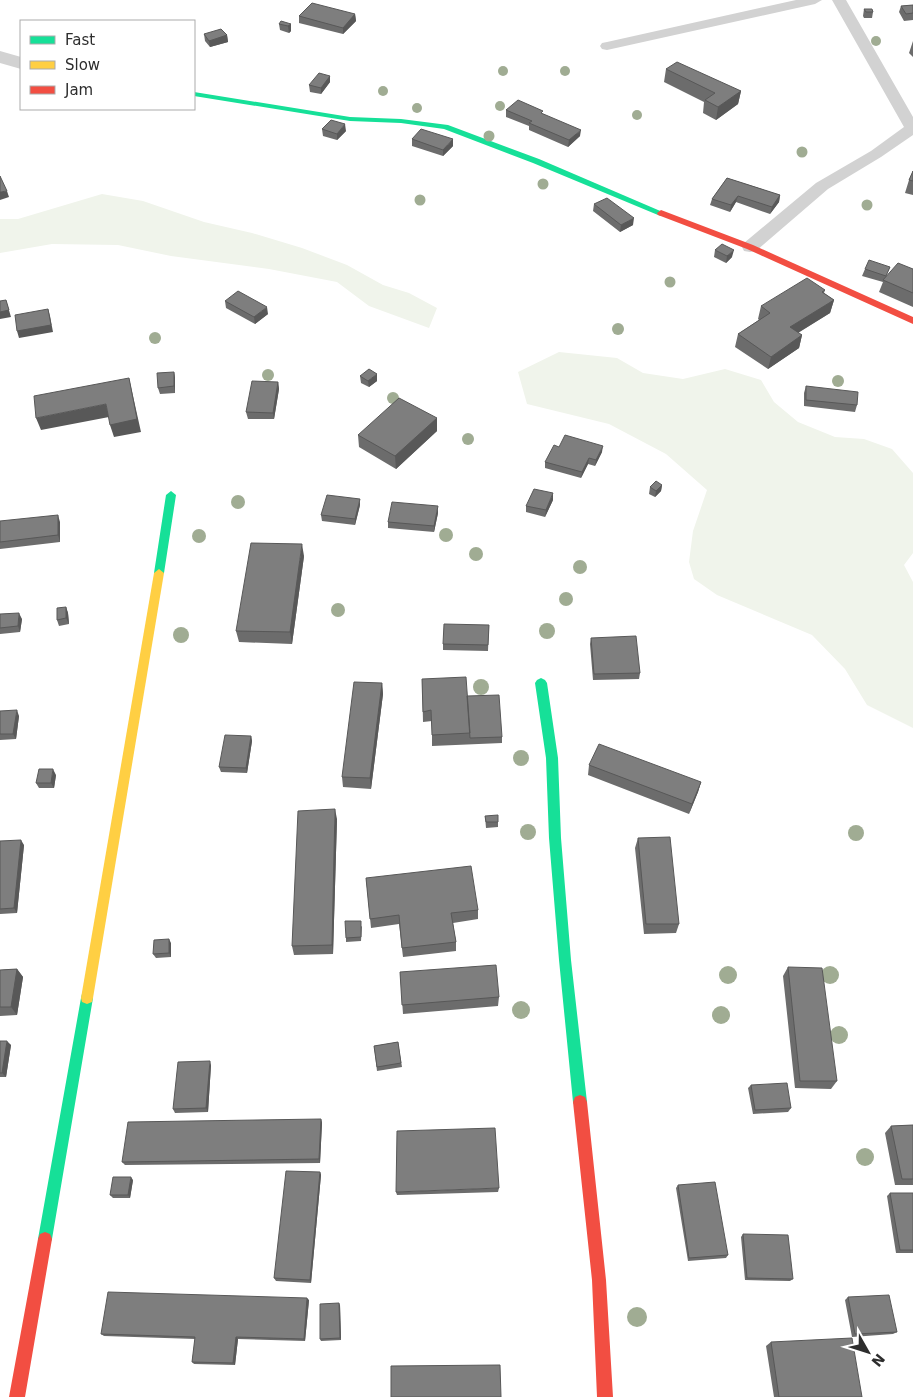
<svg xmlns="http://www.w3.org/2000/svg" width="913" height="1397" font-family="'DejaVu Sans',sans-serif">
<style>
.green{fill:#f0f4eb}
.lines{fill:none;stroke-linecap:round;stroke-linejoin:round}
.lane{fill:#d2d2d2;fill-rule:evenodd}
.street{fill:#d2d2d2;fill-rule:evenodd}
.fast{fill:#16e098;fill-rule:evenodd}
.slow{fill:#ffcf43;fill-rule:evenodd}
.jam{fill:#f24e42;fill-rule:evenodd}
.tree{fill:#a0ac93}
.wall{fill:#6c6c6c}
.shaded-wall{fill:#585858}
.building{fill:#7e7e7e;stroke:#585858}
</style>
<rect width="100%" height="100%" fill="#fff"/>
<!-- green -->
<path class="green" d="M102,194L143,201L204,222L252,233L302,248L347,265L383,285L409,293L437,308L429,328L369,306L337,282L269,269L171,256L118,245L52,244L0,253V219H18Z
M559,352L617,358L643,373L683,379L725,369L761,380L774,402L798,422L835,437L864,439L892,449L913,473V553L904,565L913,582V728L867,705L845,669L812,635L717,595L694,579L689,562L693,531L707,490L666,454L609,424L527,404L518,372Z"/>
<g class="lines">
<!-- lane -->
<path class="lane" d="M796,0H822L815,4L607,50L602,49L600,46L602,43L607,42Z
M832,0H846L913,117V135L881,157L828,189L756,251L750,252L744,251L742,247L744,243L816,183L871,151L904,127Z"/>
<!-- street -->
<path class="street" d="M0,51L21,57V69L0,63Z"/>
<!-- fast -->
<path class="fast" d="M194,92L350,117L401,119L448,125L539,159L665,213L661,216L658,215L533,163L444,129L401,123L350,121L194,96Z
M171,491L176,495L164,573L159,577L154,573L166,495Z
M541,678L545,680L547,683L558,758L561,838L571,960L587,1102L585,1107L580,1109L575,1107L573,1102L559,960L549,838L546,758L535,683L537,680Z
M87,992L92,994L93,998L52,1239L50,1244L45,1246L40,1244L38,1239L81,998L82,994Z"/>
<!-- slow -->
<path class="slow" d="M159,569L164,573L93,998L92,1002L87,1004L82,1002L81,998L154,573Z"/>
<!-- jam -->
<path class="jam" d="M661,210L753,245L913,317V324L747,249L658,215L657,213Z
M580,1095L585,1097L587,1102L606,1280L613,1397H597L592,1280L573,1102L575,1097Z
M45,1232L50,1234L52,1239L25,1397H9L38,1239L40,1234Z"/>
</g>
<!-- trees -->
<g class="tree">
<circle cx="876" cy="41" r="5"/>
<circle cx="503" cy="71" r="5"/>
<circle cx="565" cy="71" r="5"/>
<circle cx="383" cy="91" r="5"/>
<circle cx="500" cy="106" r="5"/>
<circle cx="417" cy="108" r="5"/>
<circle cx="637" cy="115" r="5"/>
<circle cx="489" cy="136" r="5.5"/>
<circle cx="802" cy="152" r="5.5"/>
<circle cx="543" cy="184" r="5.5"/>
<circle cx="420" cy="200" r="5.5"/>
<circle cx="867" cy="205" r="5.5"/>
<circle cx="670" cy="282" r="5.5"/>
<circle cx="618" cy="329" r="6"/>
<circle cx="155" cy="338" r="6"/>
<circle cx="268" cy="375" r="6"/>
<circle cx="838" cy="381" r="6"/>
<circle cx="393" cy="398" r="6"/>
<circle cx="468" cy="439" r="6"/>
<circle cx="238" cy="502" r="7"/>
<circle cx="446" cy="535" r="7"/>
<circle cx="199" cy="536" r="7"/>
<circle cx="476" cy="554" r="7"/>
<circle cx="580" cy="567" r="7"/>
<circle cx="566" cy="599" r="7"/>
<circle cx="338" cy="610" r="7"/>
<circle cx="547" cy="631" r="8"/>
<circle cx="181" cy="635" r="8"/>
<circle cx="481" cy="687" r="8"/>
<circle cx="521" cy="758" r="8"/>
<circle cx="528" cy="832" r="8"/>
<circle cx="856" cy="833" r="8"/>
<circle cx="728" cy="975" r="9"/>
<circle cx="830" cy="975" r="9"/>
<circle cx="521" cy="1010" r="9"/>
<circle cx="721" cy="1015" r="9"/>
<circle cx="839" cy="1035" r="9"/>
<circle cx="865" cy="1157" r="9"/>
<circle cx="637" cy="1317" r="10"/>
</g>
<!-- wall -->
<path class="wall" d="M913,5V20L904,21L899,12L901,6Z
M864,9L873,12L872,18H864L863,16Z
M355,14L356,21L343,34L299,23V16Z
M279,24H291V31L289,33L280,30Z
M204,34L227,35L228,42L210,47L205,41Z
M913,41V57L909,53Z
M666,69L741,91L738,104L716,120L703,113L704,102L664,82Z
M330,76V82L321,94L310,92L309,85Z
M506,110L543,114L580,136L568,147L529,130V126L506,117Z
M322,129L346,131L337,140L323,136Z
M412,139L453,146L443,156L412,146Z
M913,171V195L905,193L909,180Z
M727,178L780,195L779,202L770,214L736,202L730,212L710,205L712,199Z
M594,204L633,225L620,232L593,211Z
M715,250L732,257L726,263L714,257Z
M890,267L886,276L913,269V307L879,292L883,282L862,276L865,269Z
M825,290L824,293L834,300L830,313L798,333L802,335L799,348L768,369L735,347L738,334L759,320L758,319L761,306Z
M225,301L268,314L255,324L226,308Z
M174,372L175,378V393L160,394L158,388Z
M360,376L377,381L369,387L361,383Z
M278,382L279,389L274,419H248L246,412Z
M806,386L857,405L855,412L804,406V393Z
M437,418V431L396,469L359,447L358,435Z
M602,452L595,466L588,464L581,478L545,468V462Z
M662,485L661,491L655,497L649,494L650,487Z
M553,500L545,517L526,512V506Z
M360,505L355,525L322,521L321,515Z
M438,513L434,532L388,528V522Z
M0,521L60,522V542L0,549Z
M304,556L292,644L239,642L236,631Z
M66,607L68,613L69,624L59,626L57,620Z
M0,614L22,619L20,632L0,634Z
M489,625L488,651L443,650V644Z
M591,638L640,673L639,679L593,680L590,644Z
M422,679L467,696L502,737V743L432,746V721L423,722Z
M382,683L383,694L371,789L343,787L342,777Z
M0,711L19,716L16,739L0,740Z
M251,736L252,741L247,773L221,772L219,767Z
M589,765L701,782L698,792L689,814L588,775Z
M56,775L54,788H39L36,783Z
M485,816L498,822V827L486,828Z
M337,819L333,954L294,955L292,946Z
M638,838L679,924L676,933L644,934L635,848Z
M0,841L24,845L17,913L0,914Z
M366,878L478,910V919L453,923L456,942V951L403,957L399,924L371,928Z
M362,926L361,941L346,942V938Z
M171,943V957L156,958L153,954Z
M788,967L837,1081L831,1089L795,1088L783,976Z
M17,969L23,977L17,1015L0,1016V970Z
M400,972L499,997L498,1006L403,1014Z
M0,1041L11,1045L6,1077H0Z
M398,1042L402,1067L377,1071L374,1046Z
M211,1065L208,1112L175,1113L173,1109Z
M751,1085L791,1108L788,1112L753,1114L748,1088Z
M321,1119L322,1123L320,1163L125,1165L122,1162Z
M913,1125V1185H895L885,1133L891,1126Z
M320,1172L321,1175L311,1283L276,1281L274,1278Z
M133,1180L130,1198H113L110,1195Z
M678,1185L728,1255L726,1258L688,1261L676,1188Z
M499,1188L498,1192L397,1195L396,1192Z
M890,1193H913V1253H896L887,1196Z
M743,1234L793,1279L790,1281L745,1280L741,1237Z
M848,1297L897,1332L893,1334L852,1337L845,1300Z
M309,1300L305,1341L238,1339L235,1365L194,1364L192,1362L195,1339L104,1336L101,1334Z
M340,1305L341,1340L321,1341L320,1339Z
M771,1342L862,1397H774L766,1346Z"/>
<!-- shaded-wall -->
<path class="shaded-wall" d="M355,14L356,21L343,34V28Z
M291,24V31L289,33L288,26Z
M227,35L228,42L210,47L209,41Z
M330,76V82L321,94V88Z
M741,91L738,104L716,120L718,107Z
M345,124L346,131L337,140V134Z
M581,130L580,136L568,147L569,140Z
M453,139V146L443,156V150Z
M7,191L9,197L0,200V192Z
M780,195L779,202L770,214L772,207Z
M738,196L736,202L730,212L731,205Z
M634,218L633,225L620,232L621,225Z
M734,250L732,257L726,263L727,256Z
M6,300L11,317L0,319V312Z
M834,300L830,313L786,340L790,327Z
M267,307L268,314L255,324L254,317Z
M48,309L50,316L53,332L19,338L17,331Z
M802,335L799,348L768,369L771,357Z
M174,372L175,378V393L174,386Z
M377,374V381L369,387L368,381Z
M129,378L141,432L114,437L110,425Z
M278,382L279,389L274,419L273,413Z
M106,404L109,417L41,430L36,418Z
M437,418V431L396,469L395,456Z
M603,446L602,452L595,466L596,460Z
M589,458L588,464L581,478L582,472Z
M662,485L661,491L655,497L656,491Z
M553,493V500L545,517L546,510Z
M360,499V505L355,525V519Z
M438,506V513L434,532V526Z
M58,515L60,522V542L58,535Z
M302,544L304,556L292,644L290,632Z
M66,607L68,613L69,624L66,618Z
M19,613L22,619L20,632L18,626Z
M382,683L383,694L371,789L370,778Z
M17,710L19,716L16,739L13,734Z
M251,736L252,741L247,773L246,768Z
M53,769L56,775L54,788L51,783Z
M701,782L698,792L689,814L692,804Z
M335,809L337,819L333,954L332,945Z
M21,840L24,845L17,913L14,908Z
M169,939L171,943V957L169,953Z
M17,969L23,977L17,1015L11,1007Z
M7,1041L11,1045L6,1077L2,1073Z
M210,1061L211,1065L208,1112L206,1108Z
M321,1119L322,1123L320,1163L319,1159Z
M320,1172L321,1175L311,1283L310,1280Z
M131,1177L133,1180L130,1198L128,1195Z
M307,1298L309,1300L305,1341L304,1339Z
M339,1303L340,1305L341,1340L340,1338Z
M236,1337L238,1339L235,1365L233,1363Z"/>
<!-- building -->
<path class="building" d="M312,3L355,14L343,28L299,16Z
M913,5V13L906,14L901,6Z
M864,9H872L873,12H866Z
M281,21L291,24L288,26L279,24Z
M221,29L227,35L209,41L204,34Z
M677,62L741,91L718,107L705,100L715,93L666,69Z
M319,73L330,76L321,88L309,85Z
M518,100L543,111L541,113L581,130L569,140L529,123L532,121L506,110Z
M331,120L345,124L337,134L322,129Z
M421,129L453,139L443,150L412,139Z
M913,171V181L909,180Z
M0,176L7,191L0,192Z
M727,178L780,195L772,207L738,196L731,205L712,199Z
M607,198L634,218L621,225L594,204Z
M722,244L734,250L727,256L715,250Z
M869,260L890,267L886,276L865,269Z
M898,263L913,269V293L883,280Z
M807,278L825,290L822,292L834,300L790,327L802,335L771,357L738,334L770,313L761,306Z
M238,291L267,307L254,317L225,301Z
M6,300L9,310L0,312V301Z
M48,309L51,325L17,331L15,315Z
M369,369L377,374L368,381L360,376Z
M174,372V386L158,388L157,373Z
M129,378L137,419L110,425L106,404L36,418L34,396Z
M252,381L278,382L273,413L246,412Z
M806,386L858,392L857,405L806,400Z
M399,398L437,418L395,456L358,435Z
M565,435L603,446L596,460L589,458L582,472L545,462L554,445L559,447Z
M656,481L662,485L656,491L650,487Z
M534,489L553,493L546,510L526,506Z
M327,495L360,499L355,519L321,515Z
M392,502L438,506L434,526L388,522Z
M58,515V535L0,542V521Z
M251,543L302,544L290,632L236,631Z
M66,607V618L57,620V608Z
M19,613L18,626L0,628V614Z
M444,624L489,625L488,645L443,644Z
M636,636L640,673L594,674L591,638Z
M466,677L470,733L432,735L431,710L423,712L422,679Z
M354,682L382,683L370,778L342,777Z
M499,695L502,737L470,738L467,696Z
M17,710L13,734H0V711Z
M225,735L251,736L246,768L219,767Z
M599,744L701,782L692,804L589,765Z
M39,769H53L51,783H36Z
M335,809L332,945L292,946L298,811Z
M498,815V822H486L485,816Z
M670,837L679,924H646L638,838Z
M21,840L14,908L0,909V841Z
M471,866L478,910L451,913L456,942L402,948L399,915L370,919L366,878Z
M345,921H361V937L346,938Z
M169,939V953L153,954L154,940Z
M496,965L499,997L402,1005L400,972Z
M788,967L822,968L837,1081H800Z
M17,969L11,1007H0V970Z
M0,1041H7L2,1073H0Z
M398,1042L401,1063L377,1067L374,1046Z
M210,1061L206,1108L173,1109L178,1062Z
M787,1083L791,1108L755,1110L751,1085Z
M321,1119L319,1159L122,1162L128,1122Z
M913,1125V1179H902L891,1126Z
M495,1128L499,1188L396,1192L397,1131Z
M286,1171L320,1172L310,1280L274,1278Z
M113,1177H131L128,1195H110Z
M715,1182L728,1255L689,1258L678,1185Z
M890,1193H913V1250H900Z
M743,1234L788,1235L793,1279L747,1278Z
M108,1292L307,1298L304,1339L236,1337L233,1363L192,1362L195,1337L101,1334Z
M889,1295L897,1332L855,1334L848,1297Z
M339,1303L340,1338L320,1339V1304Z
M852,1338L862,1397H779L771,1342Z
M500,1365L501,1397H391V1366Z"/>
<!-- legend -->
<rect x="20" y="20" width="175" height="90" fill="#ffffff" stroke="#ababab"/>
<rect x="30" y="36" width="25" height="8" fill="#16e098" stroke="#ababab"/>
<text x="65" y="45" font-size="15" fill="#2d2d2d">Fast</text>
<rect x="30" y="61" width="25" height="8" fill="#ffcf43" stroke="#ababab"/>
<text x="65" y="70" font-size="15" fill="#2d2d2d">Slow</text>
<rect x="30" y="86" width="25" height="8" fill="#f24e42" stroke="#ababab"/>
<text x="65" y="95" font-size="15" fill="#2d2d2d">Jam</text>
<!-- north arrow -->
<g transform="translate(868 1352) rotate(129)" stroke="#ffffff" stroke-width="4" paint-order="stroke">
<path d="M0-4L9 19L0 12L-9 19Z" fill="#2d2d2d"/>
<text y="-8" font-size="14" font-weight="bold" text-anchor="middle" fill="#2d2d2d">N</text>
</g>
</svg>
